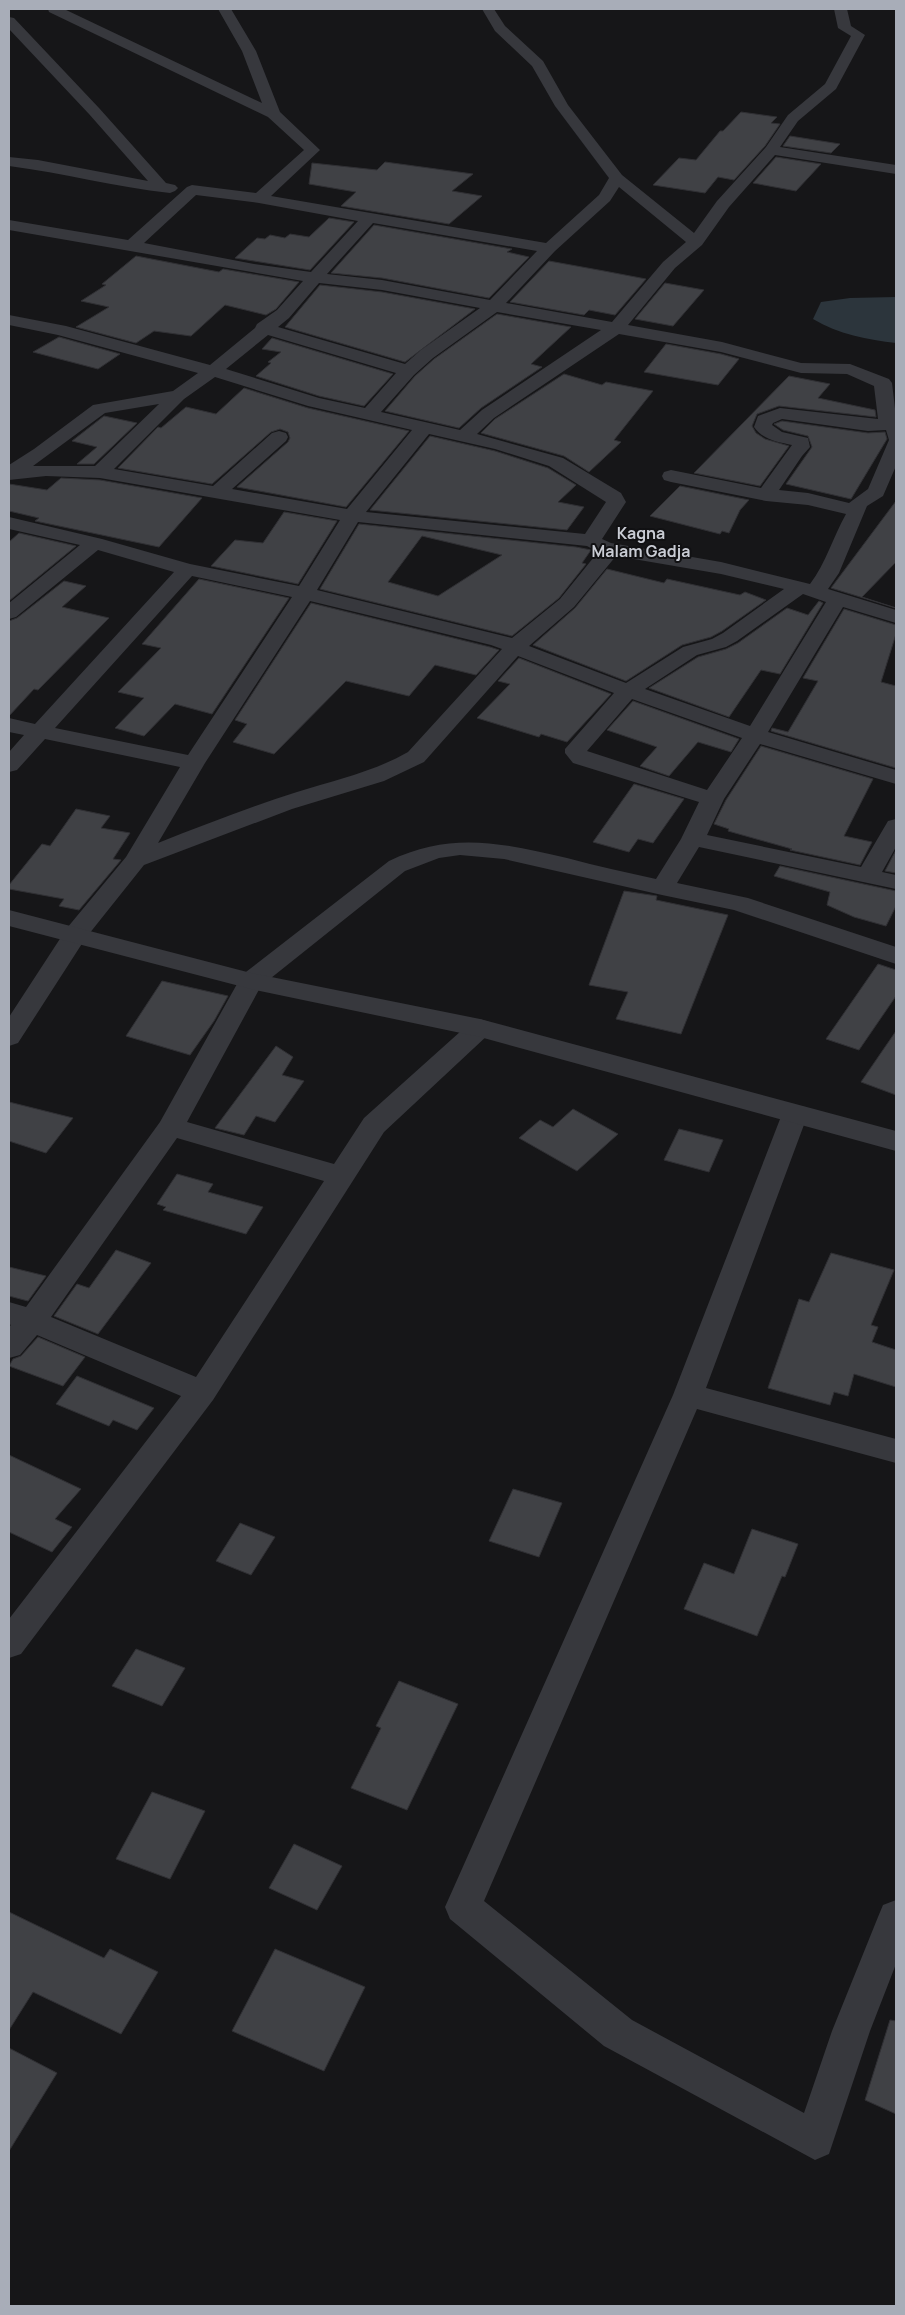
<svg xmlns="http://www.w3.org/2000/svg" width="905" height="2315" font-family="Manrope,sans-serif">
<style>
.water{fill:#2c353c}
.building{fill:#404145;stroke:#303034;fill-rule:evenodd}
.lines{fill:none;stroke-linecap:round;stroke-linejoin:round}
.minor{fill:#37383d;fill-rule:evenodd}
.tertiary{fill:#37383d;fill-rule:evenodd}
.labels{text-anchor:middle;stroke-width:4;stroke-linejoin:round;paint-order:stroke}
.far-quarter-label{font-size:16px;font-weight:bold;fill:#c9ccd4;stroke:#111113}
</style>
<rect width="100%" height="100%" fill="#161618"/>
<!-- water -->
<path class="water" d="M896,297V343C868,340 838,334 813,319L821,302L850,298Z"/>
<!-- building -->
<path class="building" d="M741,112L777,117L771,123L780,124L765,146L734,180L718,177L705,193L653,185L679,158L696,160L720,131H723Z
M790,136L840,144L831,153L783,146Z
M776,157L821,164L796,191L753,183Z
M385,162L473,174L452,191L482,196L449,224L341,206L356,192L309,184L312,163L377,170Z
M329,218L354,222L310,270L235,258L257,238L265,239L270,235L285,238L290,234L309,237Z
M374,225L512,249L507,252L529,257L489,298L382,278L331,273Z
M136,256L219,272L223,269L299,282L276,309L266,315L225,305L191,336L154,331L136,343L76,327L109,307L81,301L106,285L102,284Z
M549,261L604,271L646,279L615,315L589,310L584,315L510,302Z
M665,283L704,290L673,326L635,319Z
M320,285L382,292L475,309L405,362L285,327Z
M497,314L571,327L531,364L542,367L481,408L459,428L385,411L415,376L434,359Z
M59,337L120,354L98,369L33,352Z
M272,338L393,374L364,406L319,396L256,376L271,363L268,362L281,352L262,349Z
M666,344L721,354L739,359L718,385L644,372Z
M564,374L602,385L606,382L653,391L614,440L621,442L589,472L564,456L481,433L495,419Z
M789,376L830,384L818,398L875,410L876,417L779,406L757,414L752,426L756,433L765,439L789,446L760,486L694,473Z
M244,388L308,408L409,431L346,507L237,487L288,442L290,438L288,432L280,429L271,432L212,484L118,468L158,427L161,428L186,407L216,414Z
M104,416L137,423L94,464H77L97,447L72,441Z
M782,421L868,433L885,432L887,439L851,499L786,484L812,447L808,436L783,430L774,424Z
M430,436L495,451L548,468L576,485L558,502L584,507L567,530L370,510Z
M61,478L100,480L202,498L159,547L35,521L39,518L9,511V484L47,490Z
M680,486L749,500L740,510L729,533L722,531L720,534L650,516Z
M896,501V562L862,597L896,608L831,588Z
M284,512L337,521L298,584L211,566L235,540L263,543Z
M359,524L576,547L591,550L582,563L586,564L559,598L512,636L320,589ZM422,536L502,555L438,596L388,582Z
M19,533L76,546L9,601V542Z
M607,569L664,583L667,579L740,595L745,592L766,600L722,631L711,637L682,645L626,681L533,645L575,608Z
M199,579L289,598L212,714L175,704L144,736L115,728L144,698L118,692L161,648L142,644Z
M64,581L86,586L62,607L109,618L38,690L34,689L9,716V621L17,618Z
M819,601L823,603L780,674L761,670L729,717L649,688L698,657L726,649L738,643L787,608L808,615Z
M311,603L490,647L499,650L476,675L435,665L409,696L346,681L274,754L233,742L247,724L235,720Z
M844,609L896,625V634L881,682L896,686V768L771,731L772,728L788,732L818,681L803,678Z
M519,658L611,694L567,742L541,734L539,737L477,718L510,684L498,681Z
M633,701L739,739L731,752L698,742L669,776L640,766L657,747L607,730Z
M761,746L873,779L844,836L872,842L860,865L790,850L792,849L728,831L729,829L714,824L726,800Z
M634,784L684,799L653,843L638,839L629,852L593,842Z
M76,809L110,816L101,828L130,833L113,859L121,860L79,910L59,906L64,899L9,889V885L42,844L50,846Z
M896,850V873L885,871Z
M780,866L896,891V906L886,926L854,917L827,905L830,892L774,876Z
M624,891L657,896L656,900L728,915L681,1034L616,1019L628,992L589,985Z
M878,964L896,970V996L859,1050L826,1039Z
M162,981L228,996L214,1021L190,1055L126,1036Z
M896,1031V1095L861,1082Z
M276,1046L293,1057L282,1075L304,1081L275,1122L256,1116L244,1135L215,1128Z
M9,1102L73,1118L46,1153L9,1141Z
M573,1109L618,1134L577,1171L519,1138L540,1120L553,1127Z
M679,1129L723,1140L709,1172L664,1160Z
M177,1174L213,1184L208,1192L263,1207L246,1234L163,1210L166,1207L157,1204Z
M116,1250L151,1263L98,1334L54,1316L77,1284L89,1288Z
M831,1253L894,1270L871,1325L878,1327L872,1342L896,1350V1387L854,1374L848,1396L834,1392L830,1405L768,1388L799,1299L809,1302Z
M9,1267L46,1276L28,1301L9,1296Z
M38,1337L85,1357L63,1386L9,1366L13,1359L21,1356Z
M77,1376L154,1408L137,1430L113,1420L109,1426L56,1404Z
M9,1455L81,1489L55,1519L72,1527L52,1552L9,1532Z
M513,1489L562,1503L539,1557L489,1541Z
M240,1523L275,1537L251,1575L216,1561Z
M752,1529L798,1544L785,1577L782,1576L757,1636L684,1609L704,1563L734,1574Z
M136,1649L185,1668L162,1706L112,1686Z
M399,1681L458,1704L407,1810L351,1788L381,1728L376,1726Z
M152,1792L205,1811L170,1879L116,1859Z
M294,1844L342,1866L317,1910L269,1888Z
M9,1912L104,1958L110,1949L158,1972L121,2034L33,1992L9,2030Z
M275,1949L365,1987L324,2071L232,2031Z
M890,2020L896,2021V2114L865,2100Z
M9,2048L57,2073L9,2151Z"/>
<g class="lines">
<!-- minor -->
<path class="minor" d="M48,9H64L262,103L242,51L218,9H231L256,51L280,112L320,150L271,196L546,243L599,195L609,178L555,106L532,66L495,31L482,9H494L505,26L543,61L568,105L622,175L694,233L717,201L766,147L788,115L825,84L851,36L838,28L834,9H847L851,26L865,35L836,89L798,121L780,147L896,165V174L775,155L729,207L702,245L675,268L628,325L722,342L801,363L850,364L889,379L892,383L896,417V466L883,496L867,506L839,573L828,589L896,610V623L843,607L768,732L896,770V784L760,744L724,799L707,835L861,867L888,821L896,819V847L882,872L896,875V889L699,847L677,883L748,898L896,947V964L734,910L662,895L504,859L460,855L439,858L405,871L261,986L187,1122L334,1164L364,1118L471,1022L480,1019L489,1022L493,1028L489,1034L384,1132L213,1400L21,1654L9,1658V1619L181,1396L37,1335L20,1355L9,1358V1327L11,1325L9,1324V1302L26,1307L160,1122L242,975L389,861C451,831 502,843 567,858C596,866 626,872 656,879L681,839L699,802L573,763L565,753V749L614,693L518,656L424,762L384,781L292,809L144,865L85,939L18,1043L9,1046V1017L67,928L126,857L180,767L45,739L17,770L9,772V752L24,735L9,732V718L35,724L174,572L98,550L16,617L9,619V603L80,545L9,529V517L102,539L190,564L299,586L340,520L100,478L46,476L9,480V465L34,449L93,405L173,391L198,373L58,335L9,325V315L66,326L210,365L255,328L257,324L277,310L303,281L9,230V220L128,240L187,187L192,185L256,193L304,150L268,117L49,12ZM619,187L686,242L663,262L612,322L506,303L555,251L610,201ZM196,195L259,203L358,221L311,272L254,264L144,243ZM373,223L537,251L490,300L382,280L327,274ZM319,283L382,290L480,308L421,350L405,364L278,327L289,318ZM497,312L601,330L482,410L460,430L381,412L414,375L433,358ZM619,334L721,352L801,373L847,374L874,386L878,419L780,408L758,416L754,427C763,440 778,442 792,445L761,488L671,470L664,472L662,476L664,480L671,482L766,501L808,505L846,514C833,537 826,563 810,584L721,562L611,543L602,539L626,502L621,493L563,458L477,434L494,418ZM268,335L396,373L365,408L319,398L226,369ZM215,377L308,406L412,430L347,509L232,489L286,441L288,437L286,433L279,431L272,433L213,486L114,469L184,399ZM159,404L95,466H33L105,413ZM782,419L868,431L886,430L889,440L868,489L849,503L808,493L779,490L802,456L810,447L808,438L782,432L772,425L773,423ZM429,434L495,449L549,466L606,502L585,534L366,512ZM358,522L587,546L598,552L560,599L512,638L317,590ZM616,556L721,574L784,589L723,633L712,639L683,647L626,683L529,646L574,607ZM192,576L292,597L188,755L55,728ZM803,594L826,602L750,726L645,689L697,655L726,647L737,641ZM310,601L491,645L502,649L408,752C373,772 335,780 297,792C250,807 204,825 158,843L205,763ZM632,699L742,738L707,790L587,751ZM177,1138L324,1181L196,1377L51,1317Z
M9,17L14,18L99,108L166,183L175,185L178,188L175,191L170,193C116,187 63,173 9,166V157L38,160L148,181L89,114L9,29Z
M795,1105L805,1107L808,1114L706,1388L896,1439V1463L697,1409L484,1901L632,2020L804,2113L832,2031L878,1917L883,1905L896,1900V1964L870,2031L829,2154L815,2160L604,2046L450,1919L445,1907L673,1395L782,1114L785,1107Z"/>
<!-- tertiary -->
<path class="tertiary" d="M9,910L251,973L480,1019L896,1131V1151L480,1037L251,989L9,926Z"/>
</g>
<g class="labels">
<!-- far-quarter labels -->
<g class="far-quarter-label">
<text x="641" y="539">Kagna<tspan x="641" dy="18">Malam Gadja</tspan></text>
</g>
</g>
<!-- border -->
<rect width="905" height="2315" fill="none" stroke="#a8adb8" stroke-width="20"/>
</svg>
